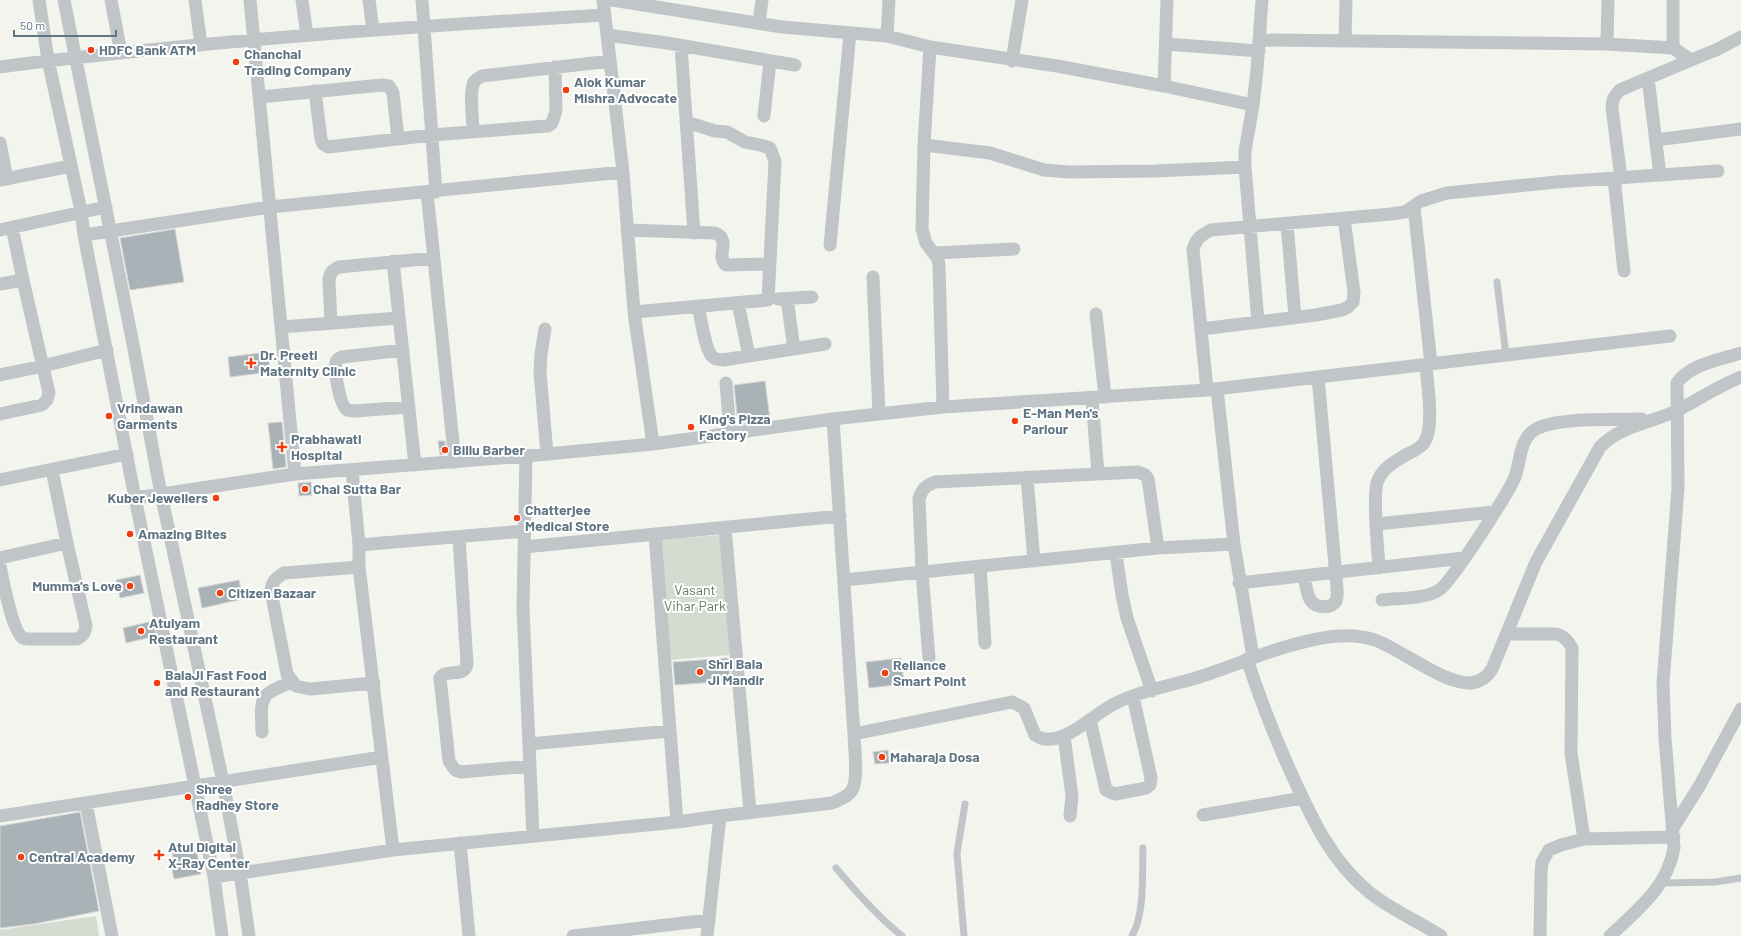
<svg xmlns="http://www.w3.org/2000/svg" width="1741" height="936" font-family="Barlow,sans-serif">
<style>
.green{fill:#d4dbd0}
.building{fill:#a9b2b7;stroke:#d5d5d2}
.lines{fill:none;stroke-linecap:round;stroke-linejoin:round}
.lane{stroke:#c0c5c8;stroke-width:7}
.street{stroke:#c0c5c8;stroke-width:13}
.poi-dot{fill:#f03e13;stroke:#fff;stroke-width:1.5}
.labels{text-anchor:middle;stroke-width:4;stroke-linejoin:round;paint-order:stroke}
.poi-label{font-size:14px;font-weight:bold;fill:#607583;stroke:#fff;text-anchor:start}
.park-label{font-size:14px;fill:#667960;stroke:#fff}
</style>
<rect width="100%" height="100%" fill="#f4f4ef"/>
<!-- green -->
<path class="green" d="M721,535L730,655L669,660L659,540Z
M96,916L99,936H0V930Z"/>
<!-- building -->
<path class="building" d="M175,229L184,282L130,290L120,238Z
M268,352L270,372L230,377L228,357Z
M765,381L770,420L738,424L734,385Z
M282,422L286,467L273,469L268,423Z
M438,441H445L446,454L440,455Z
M311,482L312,495L299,496L298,483Z
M140,575L144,593L120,598L116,580Z
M239,580L243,599L202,608L198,588Z
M153,621L156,636L126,643L123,628Z
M728,658L730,681L675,685L673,662Z
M901,658L904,684L869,688L866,662Z
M888,750L890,763L875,764L873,752Z
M80,812L99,911L34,924L0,928V826Z
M196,847L201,874L174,879L172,869L175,868L172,851Z"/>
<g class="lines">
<!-- lane -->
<path class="lane" d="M1497,282L1506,355
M836,868C856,892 877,916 902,936
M1661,883L1715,882L1741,878
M964,936L957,853L965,804
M1132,936C1145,913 1142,875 1143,848"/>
<!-- street -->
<path class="street" d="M39,0L48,60L81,211L84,235L135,498L214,877L222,936
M64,0L133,344L161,494L223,782L240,873L249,936
M111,0L121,53
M195,0L201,45
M250,0L295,474
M302,0L307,35
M369,0L373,30
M422,0L436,192
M603,0L623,172L634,312L653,444
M612,0L782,27L887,36L930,47L1057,66L1164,86L1253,105L1257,70L1262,0
M759,23L762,0
M607,35L667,43L795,65
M887,36L889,0
M1260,40L1607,44L1673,48V0
M1345,41L1346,0
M1166,44L1259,51
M1607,44L1608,0
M681,46L694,233
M930,47L924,145L922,229L926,243L938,259L939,266L943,407
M1673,48L1691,60L1716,50L1741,37
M1012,61L1022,0
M0,67C49,60 99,55 148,50C300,34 452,24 604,15
M1648,78L1660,175
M1164,86L1167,0
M315,91L321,139L323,144L328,147L432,135L548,126L552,123L556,111L555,67
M260,97L382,85L389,86L393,93L398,139
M1253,105L1245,151V167L1258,322
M764,116L770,61
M473,132C473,120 469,91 474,82C476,79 478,78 482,76L610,61
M1656,140L1741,129
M0,143L7,179
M924,145L990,153L1044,170L1069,172L1155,171L1245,167
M1614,178L1624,271
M1621,178L1612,108C1612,100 1614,96 1620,90L1691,60
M0,180L71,166
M427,192L455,462
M1414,207L1431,364
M1287,224L1295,317
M0,230L106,207
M627,230L715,233C732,240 715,255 726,265L769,264
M84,235L270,207L623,172
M830,245L850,33
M935,253L1014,249
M393,261L415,465
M873,277L879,414
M0,284L23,280
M778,299L812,297
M787,299L794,349
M738,303L749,356
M698,306C701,317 705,353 714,358C716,360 720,359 723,360L825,344
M634,312L768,300L775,161L770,148L764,146L745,142L727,132L715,131L686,122
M1096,314L1105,397
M331,323L329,280C330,273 332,270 339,267L434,258
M281,327L399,318
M545,329L541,354L540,372L547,454
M1201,329L1316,315L1342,310L1348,307L1353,302L1354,292L1344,218
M403,350L342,357C339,358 337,359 336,363C334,372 340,405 347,410L354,411L409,407
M0,375L43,366L107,350
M726,383L730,433
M1217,389L1234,544L1253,657
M1207,390L1193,249C1196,239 1201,235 1211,230L1391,214L1405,212L1421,201L1447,193L1557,182L1718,171
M1092,398L1098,474
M0,414L42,405L47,400L49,393L23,280L12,227
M526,456L523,608L533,836
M352,470L359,545V567L393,850
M1027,477L1034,561
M0,480L127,454
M135,498L295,474L526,456L653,444L833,419L943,407L1207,390L1670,336
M1377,524L1494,512
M725,527L750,812
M655,534L677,822
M459,537L467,664C465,678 447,668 440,678L449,761L455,770L461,772L530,766
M359,545L524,531
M524,547L840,516
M1116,554L1122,595L1127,618L1152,691
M0,558L67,543L52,470
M0,566C3,580 12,631 23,638C25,639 27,639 29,639H77C83,636 85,633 86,626L67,543
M980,566L985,643
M359,567L284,573C276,578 272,581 271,591L287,674L296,686L310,689L374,683
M1379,568C1378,550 1372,493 1378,480C1383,468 1394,462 1404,456C1411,452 1420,449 1424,443C1435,427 1427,384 1426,365
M1304,576C1306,584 1306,594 1311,601C1316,608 1331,609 1336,601C1338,597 1337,592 1337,588L1318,377
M844,580L1158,548L1234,544
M1239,583L1464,558
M1382,600C1398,598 1426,599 1439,590C1451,583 1509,492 1515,477C1521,460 1519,439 1536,429C1557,417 1616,420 1642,419
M1508,634H1557C1565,637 1568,641 1572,648L1571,753L1584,839
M929,658L922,572L919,499C922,489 925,486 935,482L1138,472L1145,475L1148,479L1158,548
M1247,659C1260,699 1275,738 1293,777C1312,819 1332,862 1369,892C1391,910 1418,921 1441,936
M1090,720L1106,790L1115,794L1146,788L1150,785L1151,778L1133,696
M262,732C261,697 258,695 292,682
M854,734L1012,702L1024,708L1035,735C1059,752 1093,714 1114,704C1137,692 1164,687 1189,680C1224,670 1256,655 1292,645C1318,638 1347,631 1375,640C1402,650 1443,684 1471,683C1481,682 1487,677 1492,669L1536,562L1600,447C1621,425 1652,423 1678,410C1699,399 1719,386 1741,377
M1064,736L1072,796L1070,816
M529,744L670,731
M86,803L112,936
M1203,815L1302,798
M0,816L382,757
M1673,828L1700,785L1741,709
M460,843L469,936
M214,877L393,850L677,822L720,816L832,803C839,800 848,797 852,790C859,779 854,747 854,734L833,419
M573,936L709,920
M707,936L720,816
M1540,936L1541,873L1542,862L1549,850L1561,845L1584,839L1674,837
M1610,936C1638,909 1667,888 1674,848L1665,738L1663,683L1678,488L1677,383C1690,364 1720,360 1741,353"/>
</g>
<!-- markers -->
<g class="poi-dot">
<circle cx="91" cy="50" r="4"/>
<circle cx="236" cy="62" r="4"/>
<circle cx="566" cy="90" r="4"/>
<path d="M249 357h4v4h4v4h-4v4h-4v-4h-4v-4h4z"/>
<circle cx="109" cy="416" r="4"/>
<circle cx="1015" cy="421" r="4"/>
<circle cx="691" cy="427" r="4"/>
<path d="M280 441h4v4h4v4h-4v4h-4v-4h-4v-4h4z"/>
<circle cx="445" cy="450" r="4"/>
<circle cx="305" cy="489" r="4"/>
<circle cx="216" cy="498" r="4"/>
<circle cx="517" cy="518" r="4"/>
<circle cx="130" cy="534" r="4"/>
<circle cx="130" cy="586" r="4"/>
<circle cx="220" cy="593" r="4"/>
<circle cx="141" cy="631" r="4"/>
<circle cx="700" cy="672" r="4"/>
<circle cx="885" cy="673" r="4"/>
<circle cx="157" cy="683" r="4"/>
<circle cx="882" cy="757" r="4"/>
<circle cx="188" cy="797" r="4"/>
<path d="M157 849h4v4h4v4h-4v4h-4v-4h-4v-4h4z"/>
<circle cx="21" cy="857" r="4"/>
</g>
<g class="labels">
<!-- poi labels -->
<g class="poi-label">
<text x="99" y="55">HDFC Bank ATM</text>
<text x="244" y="59">Chanchal<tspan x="244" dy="16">Trading Company</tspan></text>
<text x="574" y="87">Alok Kumar<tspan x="574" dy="16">Mishra Advocate</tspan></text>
<text x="260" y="360">Dr. Preeti<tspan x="260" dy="16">Maternity Clinic</tspan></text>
<text x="117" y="413">Vrindawan<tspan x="117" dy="16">Garments</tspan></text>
<text x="1023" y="418">E-Man Men's<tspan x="1023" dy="16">Parlour</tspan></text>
<text x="699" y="424">King's Pizza<tspan x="699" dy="16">Factory</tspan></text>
<text x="291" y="444">Prabhawati<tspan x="291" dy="16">Hospital</tspan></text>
<text x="453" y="455">Billu Barber</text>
<text x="313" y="494">Chai Sutta Bar</text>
<text x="208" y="503" text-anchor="end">Kuber Jewellers</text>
<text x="525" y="515">Chatterjee<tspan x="525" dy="16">Medical Store</tspan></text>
<text x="138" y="539">Amazing Bites</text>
<text x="122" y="591" text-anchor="end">Mumma's Love</text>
<text x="228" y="598">Citizen Bazaar</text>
<text x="149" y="628">Atulyam<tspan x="149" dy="16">Restaurant</tspan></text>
<text x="708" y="669">Shri Bala<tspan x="708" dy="16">Ji Mandir</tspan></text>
<text x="893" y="670">Reliance<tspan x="893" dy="16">Smart Point</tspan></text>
<text x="165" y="680">BalaJi Fast Food<tspan x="165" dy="16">and Restaurant</tspan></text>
<text x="890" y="762">Maharaja Dosa</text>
<text x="196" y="794">Shree<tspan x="196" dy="16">Radhey Store</tspan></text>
<text x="168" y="852">Atul Digital<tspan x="168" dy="16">X-Ray Center</tspan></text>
<text x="29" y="862">Central Academy</text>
</g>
<!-- park labels -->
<g class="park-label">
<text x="695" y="595">Vasant<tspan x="695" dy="16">Vihar Park</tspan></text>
</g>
</g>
<!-- scale -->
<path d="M14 30v6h102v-6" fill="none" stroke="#607583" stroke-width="2"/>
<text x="20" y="30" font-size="12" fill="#607583" stroke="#ffffff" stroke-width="3" paint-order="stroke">50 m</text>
</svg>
